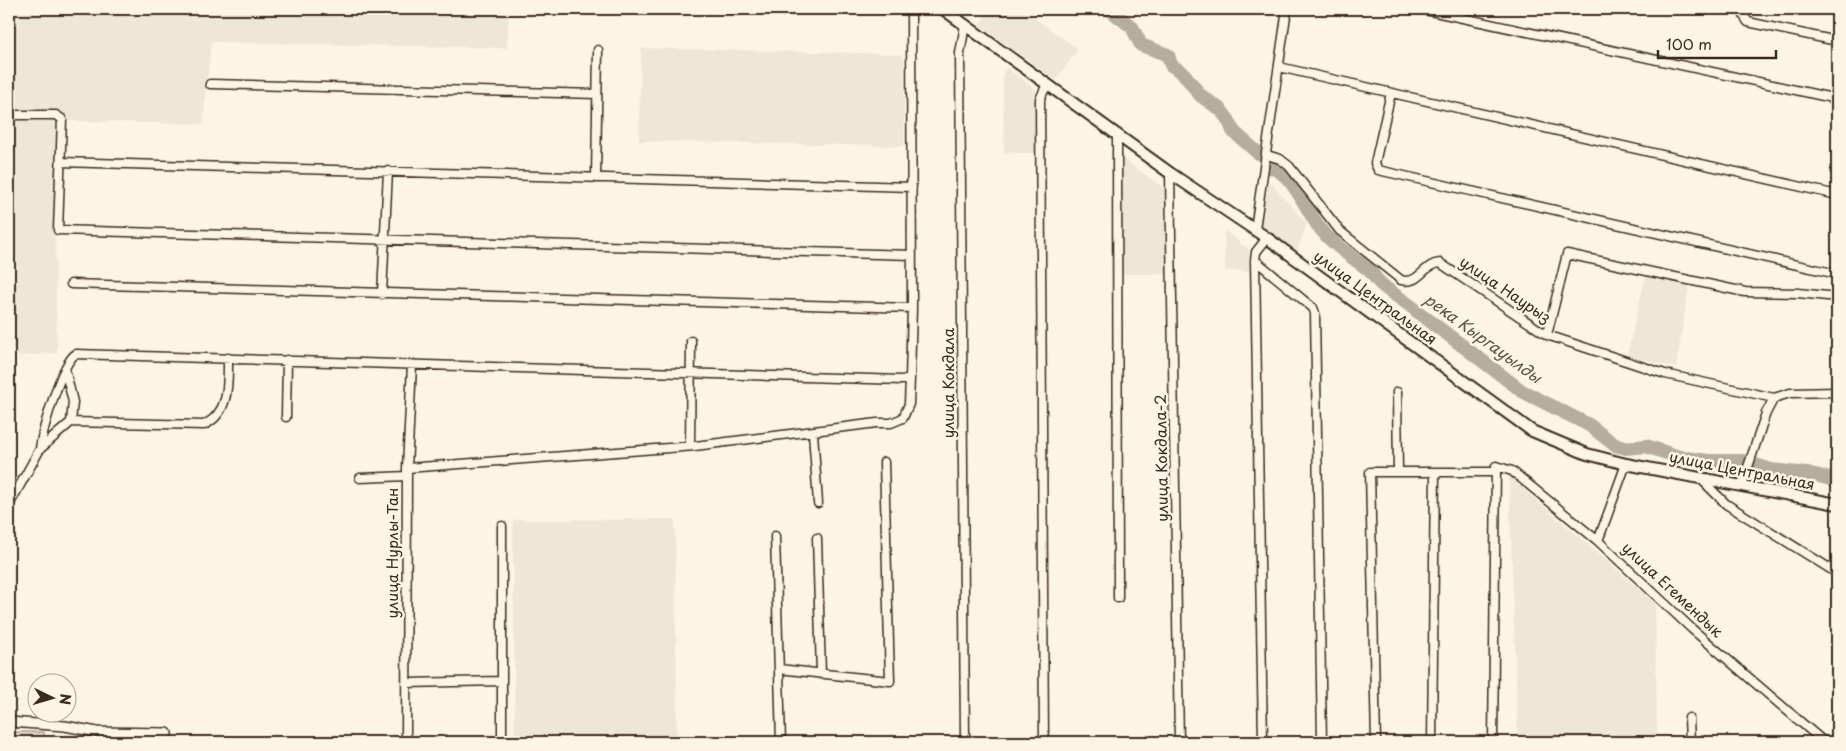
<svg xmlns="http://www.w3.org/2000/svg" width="1846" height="751" font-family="'Playpen Sans',sans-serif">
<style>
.built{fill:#eee6d6}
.green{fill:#e0d8c8;stroke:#8e8173}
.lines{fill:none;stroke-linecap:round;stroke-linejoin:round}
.river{stroke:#b7ad9e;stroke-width:14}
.minor-casing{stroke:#3b2a1e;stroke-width:11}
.tertiary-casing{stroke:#3b2a1e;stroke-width:12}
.secondary-casing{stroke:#3b2a1e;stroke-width:14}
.minor{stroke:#fcf5e5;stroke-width:8}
.tertiary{stroke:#fcf5e5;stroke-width:9}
.secondary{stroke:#fcf5e5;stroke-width:10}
.labels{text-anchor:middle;stroke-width:5;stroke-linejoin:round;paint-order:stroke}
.street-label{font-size:15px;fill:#3b2a1e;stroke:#fcf5e5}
.water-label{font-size:16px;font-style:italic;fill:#605144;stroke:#fcf5e5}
</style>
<rect width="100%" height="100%" fill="#fcf5e5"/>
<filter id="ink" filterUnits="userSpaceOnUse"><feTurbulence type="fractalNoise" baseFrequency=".02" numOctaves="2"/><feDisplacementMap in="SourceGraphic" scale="10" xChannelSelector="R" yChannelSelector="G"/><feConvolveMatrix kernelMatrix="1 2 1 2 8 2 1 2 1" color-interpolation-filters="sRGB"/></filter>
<g filter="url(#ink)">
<!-- built -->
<path class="built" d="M9,9H509L507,48L211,42L203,124L67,121L61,112L9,111Z
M990,9H1022L1078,49L1056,80L979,25Z
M641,48L902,54L904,64V146L639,141Z
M1007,68L1035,89V153H1004L1003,73Z
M9,121H57L55,234L57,353L9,357Z
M1121,157L1165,189L1166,274H1122Z
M1269,181L1307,224L1297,251L1260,226Z
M1224,230L1249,250V271H1225Z
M1646,275L1689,285L1676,368L1627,355Z
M1509,476L1655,603L1657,742H1518Z
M675,519L677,742H515L513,520Z"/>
<!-- green -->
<path class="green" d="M9,732H44V742H9Z"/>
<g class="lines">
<!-- river -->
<path class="river" d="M1109,9L1132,27L1141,45L1168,55L1171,65L1184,74L1200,95L1221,110L1229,121L1233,131L1258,153
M1271,167C1294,175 1305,208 1319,227C1332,244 1348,254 1365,267C1372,271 1375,279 1381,284C1393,295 1406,301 1418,312L1522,391L1589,425L1615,445L1626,448L1646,446L1679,457L1708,461H1743L1771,470L1816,475L1837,481"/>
<defs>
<path id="minor" d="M1421,9L1837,99
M1745,9L1744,16L1748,22L1837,41
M1279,67L1837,195
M210,84L597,94
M1391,93L1375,163L1378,170L1837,274
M9,115H56L62,119L58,230L912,255
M1117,134L1118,598
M1267,155L1280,159L1289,166L1340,231L1401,280C1420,285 1423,264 1440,263L1547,335L1665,374L1774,398L1790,393L1837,392
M61,162L912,187
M1170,173L1179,742
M596,178L598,50
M1255,229L1287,9
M1255,260L1313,308L1315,313L1322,742
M71,284L912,308
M382,294L388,171
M1547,335L1567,254L1745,292L1798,293L1837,297
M1397,392L1398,472
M286,417L287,360
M71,422L204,425C230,413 228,383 228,358
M813,433L818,503
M690,446L691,341
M40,449C42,432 62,361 76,354L902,380L910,378L912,308L911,9
M407,468L695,446L877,423H891L903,418L909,404L910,378
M360,478L407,476
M1700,478L1726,504L1837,573
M1742,485L1766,413L1774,398
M9,505L40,449L71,422L73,402L65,369
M775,536L781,742
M817,538L821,674
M1598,541L1626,464
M779,669L890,681L884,462
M406,683L502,681
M1689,718L1690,742
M406,742L407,468L412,365
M502,742V526
M965,742L960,53L965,25
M1044,742L1040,99L1047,84
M1263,742L1255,260L1256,252L1267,238
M1376,742L1370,472H1496
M1432,742L1435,472
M1493,742L1496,466L1512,471L1598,541L1692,629L1824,742"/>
<path id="tertiary" d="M9,722L65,726L97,732L167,733V742"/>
<path id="secondary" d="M943,9L1170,173L1267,238L1532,431L1587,454L1626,464L1837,504"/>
</defs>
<!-- minor casing -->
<use href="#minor" class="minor-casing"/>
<!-- tertiary casing -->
<use href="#tertiary" class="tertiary-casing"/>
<!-- secondary casing -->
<use href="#secondary" class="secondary-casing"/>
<!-- minor -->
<use href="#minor" class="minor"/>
<!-- tertiary -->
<use href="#tertiary" class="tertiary"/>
<!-- secondary -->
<use href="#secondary" class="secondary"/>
</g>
</g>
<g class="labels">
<!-- street labels -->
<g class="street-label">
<text transform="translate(1505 290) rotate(34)" y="5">улица Наурыз</text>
<text transform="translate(1375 298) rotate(36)" y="5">улица Центральная</text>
<text transform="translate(949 383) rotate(-90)" y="5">улица Кокдала</text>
<text transform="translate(1162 458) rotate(-91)" y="5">улица Кокдала-2</text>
<text transform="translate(1742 471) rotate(11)" y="5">улица Центральная</text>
<text transform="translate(393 553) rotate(-90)" y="5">улица Нурлы-Тан</text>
<text transform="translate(1672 590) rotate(43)" y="5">улица Егемендык</text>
</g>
<!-- water labels -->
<g class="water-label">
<text transform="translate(1483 338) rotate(36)" y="6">река Кыргауылды</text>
</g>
</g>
<!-- margin -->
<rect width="1846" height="751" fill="none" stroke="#fcf5e5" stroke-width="30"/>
<rect x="15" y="15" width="1816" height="721" fill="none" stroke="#3b2a1e" stroke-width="2" filter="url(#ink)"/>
<!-- north arrow -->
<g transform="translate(52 698) rotate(95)"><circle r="24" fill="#fcf5e5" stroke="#afa495"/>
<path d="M0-4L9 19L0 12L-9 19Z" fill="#3b2a1e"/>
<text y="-8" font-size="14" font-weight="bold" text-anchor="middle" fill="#3b2a1e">N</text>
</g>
<!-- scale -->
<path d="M1658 50v8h118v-8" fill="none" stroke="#3b2a1e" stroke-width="2.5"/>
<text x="1666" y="50" font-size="15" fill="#3b2a1e" stroke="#fcf5e5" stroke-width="4" paint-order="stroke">100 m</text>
</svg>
